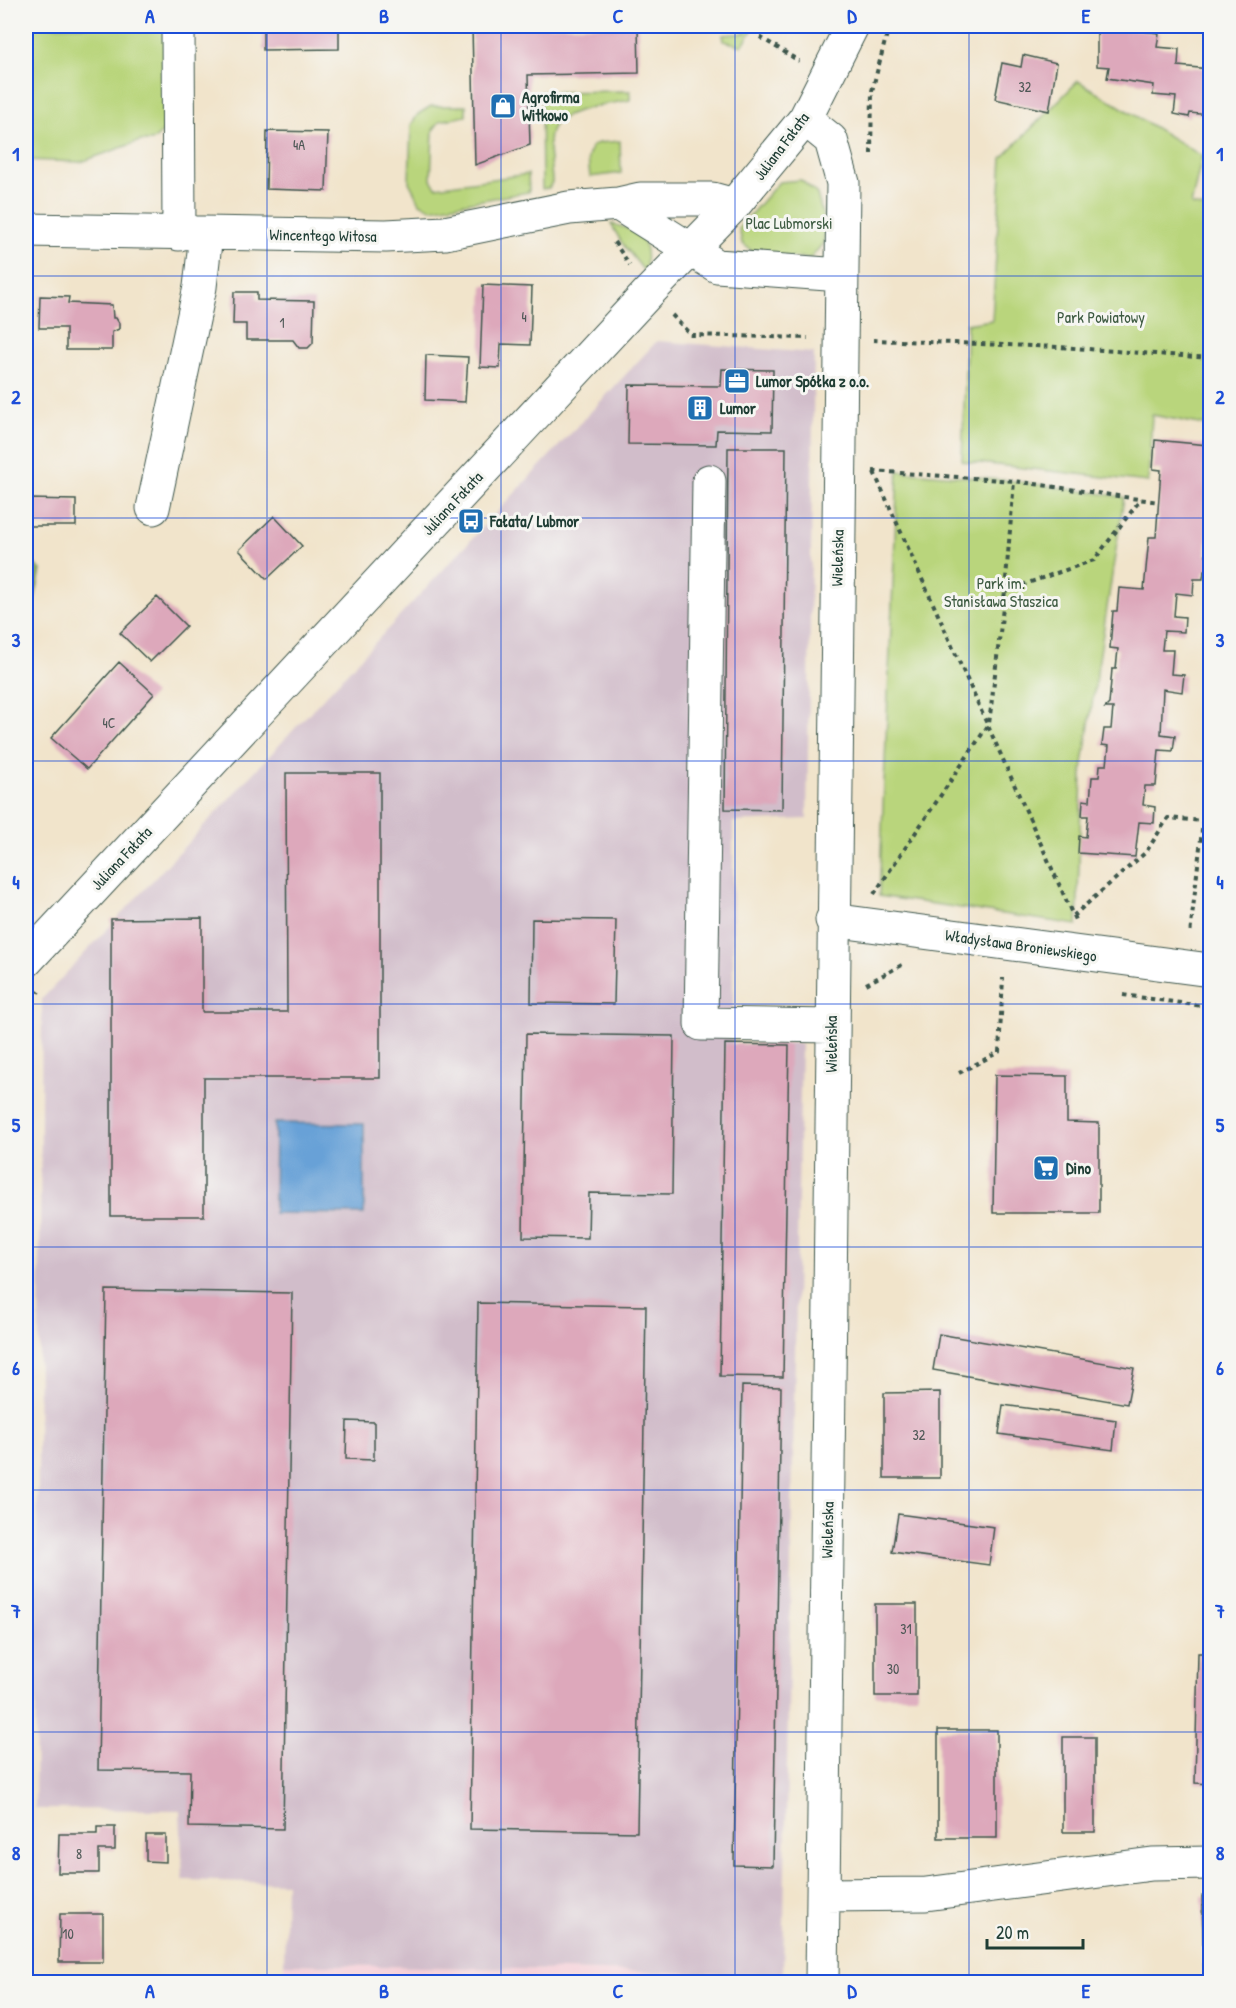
<svg xmlns="http://www.w3.org/2000/svg" width="1236" height="2008" font-family="'Patrick Hand',sans-serif">
<style>
.built{fill:#f6cfd8}
.industrial{fill:#d1bdca}
.green{fill:#b9d57b;stroke:#6c8958;stroke-width:1.5}
.forest{fill:#92b66b;stroke:#587a50;stroke-width:1.5}
.water{fill:#68a1d7;stroke:#446f86;stroke-width:1.5}
.building{fill:#dda8bb}
.lines{fill:none;stroke-linecap:round;stroke-linejoin:round}
.minor-casing{stroke:#3e564b;stroke-width:35}
.major-casing{stroke:#3e564b;stroke-width:35}
.path{stroke:#3e564b;stroke-width:4;stroke-dasharray:4.5 4.5;stroke-linecap:butt}
.minor{stroke:#fff;stroke-width:33}
.major{stroke:#fff;stroke-width:33}
.grid{fill:none;stroke:#1d4ed8;stroke-width:1.5;stroke-opacity:0.55}
.labels{text-anchor:middle;stroke-width:6;stroke-linejoin:round;paint-order:stroke}
.number-label{font-size:14px;fill:#4e5856}
.poi-label{font-size:16px;font-weight:bold;fill:#1f3d34;stroke:#f6f6f2;text-anchor:start}
.street-label{font-size:16px;fill:#1f3d34;stroke:#f6f6f2}
.park-label{font-size:16px;fill:#3e5b42;stroke:#f6f6f2}
.neatline{fill:none;stroke:#1d4ed8;stroke-width:2}
.grid-label{font-size:20px;text-anchor:middle;font-weight:bold;fill:#1d4ed8}
</style>
<rect width="100%" height="100%" fill="#f6f6f2"/>
<filter id="ink" filterUnits="userSpaceOnUse"><feTurbulence type="fractalNoise" baseFrequency=".0167" numOctaves="2"/><feDisplacementMap in="SourceGraphic" scale="12" xChannelSelector="R" yChannelSelector="G"/><feConvolveMatrix kernelMatrix="1 2 1 2 8 2 1 2 1" color-interpolation-filters="sRGB"/></filter>
<filter id="wash" filterUnits="userSpaceOnUse"><feTurbulence type="fractalNoise" baseFrequency=".008" numOctaves="4" result="noise"/><feDisplacementMap in="SourceGraphic" scale="24" xChannelSelector="R" yChannelSelector="G"/><feGaussianBlur stdDeviation="1.35" result="paint"/><feColorMatrix in="noise" values="0 0 0 0 0 0 0 0 0 0 0 0 0 0 0 0 0 1.4 0 .05"/><feComposite in="paint" operator="in"/></filter>
<g filter="url(#wash)">
<rect width="100%" height="100%" fill="#f1e4cb"/>
<!-- built -->
<path class="built" d="M284,1964L783,1975V1982H283Z"/>
<!-- industrial -->
<path class="industrial" d="M657,341L814,353L807,819L733,822V1044L801,1043L783,1975L284,1964L286,1883L183,1880L180,1810L35,1809L42,999Z"/>
<!-- green -->
<path class="green" d="M26,26H167L166,129L152,141H140L81,162L26,160Z
M747,26H755L742,46L724,41L723,35L746,33Z
M1078,81L1202,156L1191,205L1210,209V426L1152,415L1148,482L962,461L967,324L992,320L1002,158Z
M630,91V100C609,104 559,109 551,131C546,145 552,168 552,182L549,188L542,189L541,92Z
M431,106H466V116L440,121L433,130L431,180L436,187L528,174L529,192L431,209L420,203L409,182L411,125L418,114Z
M620,141L621,173L590,177L588,158L591,147L598,143Z
M801,180L817,194L825,224L824,242L811,258L758,256L742,243L739,228L779,182Z
M611,224C640,230 651,239 645,272L622,243Z
M898,471L1014,481L1124,497L1082,770L1077,925L879,896Z"/>
<!-- forest -->
<path class="forest" d="M26,557L41,570L26,639Z"/>
<!-- water -->
<path class="water" d="M275,1123L364,1124V1214L274,1213Z"/>
<g id="blocks">
<!-- building -->
<path class="building" d="M263,26H339V49L263,50Z
M472,26H638L639,73L528,75L530,145L475,165Z
M1030,26H1061L1060,32Z
M1097,26L1159,33L1157,47L1179,49L1178,66L1210,69V115L1190,113L1189,117L1174,114L1176,97L1153,95L1154,85L1107,78L1109,67L1097,66Z
M1023,55L1057,63L1049,111L995,99L1002,63L1021,67Z
M267,131L328,132L326,191L266,189Z
M483,285L532,287L530,345L501,344L500,368L480,367Z
M234,292H257V300L314,301L313,343L308,348H299L293,340H246V324H233Z
M40,296L69,297L68,303L112,305L113,318H116L119,323V329L112,332V350H66V328H39Z
M426,355L468,357L465,402L425,400Z
M722,369L773,370L772,431L717,430L716,445L628,444L629,385L721,386Z
M1155,440L1208,445L1210,505L1206,555H1210V571H1204L1203,579H1194L1193,595L1176,593L1174,616L1185,617L1184,632L1164,631L1162,650H1173L1171,674L1184,675L1182,692L1163,689L1161,734L1175,736L1173,751L1159,750L1156,786H1145L1143,805L1155,807L1154,823L1139,822L1135,857L1078,853L1079,836L1086,837L1088,816H1082L1083,800L1090,801L1092,777H1099L1100,765H1107L1109,746L1102,745L1104,729H1111L1113,708H1105L1109,704L1112,669H1116L1118,649L1110,648L1113,611H1117L1119,588L1144,590L1149,537H1156L1161,470L1153,469Z
M728,448H786L782,810L725,809Z
M28,499L76,500V526H27Z
M274,516L302,546L267,579L239,550Z
M157,597L186,626L150,662L120,633Z
M119,662L154,694L87,769L51,738Z
M286,773H380V1078H204V1216H111V919L202,918V1012H287Z
M532,919L616,920L614,1004L531,1003Z
M526,1034L674,1036L672,1194L589,1193L588,1238L523,1237Z
M725,1044L789,1045L783,1377L720,1376Z
M995,1075L1067,1076V1122L1099,1123V1213H993Z
M106,1290L292,1293L283,1829L189,1827L190,1771L98,1770Z
M478,1303L646,1306L637,1832L470,1829Z
M939,1334L1134,1368L1127,1404L933,1370Z
M742,1386L781,1387L773,1866L734,1865Z
M940,1392V1478H884V1393Z
M1003,1405L1116,1420L1113,1450L999,1434Z
M347,1421L374,1422V1460L346,1459Z
M898,1514L994,1527L989,1565L892,1552Z
M875,1604H917V1696H875Z
M1198,1653H1210V1784L1195,1783Z
M938,1730H997V1838H938Z
M1063,1737H1095V1832H1063Z
M97,1827H115V1850H99V1873H58L59,1834H97Z
M146,1835H166V1862L146,1861Z
M1202,1896H1210V1982H1204Z
M60,1914H103V1962H59Z
M645,1978L767,1979V1982H645Z"/>
</g>
</g>
<g filter="url(#ink)">
<use href="#blocks" fill-opacity="0" stroke="#3e564b" stroke-width="1.5"/>
<g class="lines">
<defs>
<path id="minor" d="M178,26L179,234
M805,119L831,140L843,183L822,1982
M618,204L717,266L841,275
M26,230L386,236L445,233L569,208L618,204L640,199H712L734,205
M709,481L701,1024L831,1026
M153,508L200,287L206,234
M832,920L1210,970
M824,1895L926,1894L1152,1864L1210,1863"/>
<path id="major" d="M26,961L649,292L734,205L805,119L852,26"/>
</defs>
<!-- minor casing -->
<use href="#minor" class="minor-casing"/>
<!-- major casing -->
<use href="#major" class="major-casing"/>
<!-- path -->
<path class="path" d="M760,37L799,61
M871,154L872,91L889,26
M614,242L630,265
M672,315L691,335L808,338
M873,340L1060,347L1210,358
M873,471L1014,481L1159,502
M874,472L1075,920
M1210,509V510
M1005,591L1094,560L1141,499
M1203,821L1210,742
M874,894L989,724L1005,591L1014,481
M1073,916L1146,852L1168,818L1203,821L1190,935
M866,984L904,964
M1123,995L1210,1007
M26,1006L39,991
M959,1073L999,1052L1003,978"/>
<!-- minor -->
<use href="#minor" class="minor"/>
<!-- major -->
<use href="#major" class="major"/>
</g>
</g>
<!-- grid -->
<path class="grid" d="M267,26V1982M501,26V1982M735,26V1982M969,26V1982M26,276H1210M26,518H1210M26,761H1210M26,1004H1210M26,1247H1210M26,1490H1210M26,1732H1210"/>
<!-- icons -->
<defs>
<symbol id="shop-square" viewBox="-11 -11 22 22"><rect x="-9" y="-9" width="18" height="18" rx="4" fill="#1f6fb2" stroke="#f6f6f2"/><path d="M-5-2.5h2.3a2.7 3.5 0 0 1 5.4 0H5L5.5 6h-11ZM-1.5-2.5h3a1.5 2.3 0 0 0-3 0Z" fill="#fff"/></symbol>
<symbol id="office-square" viewBox="-11 -11 22 22"><rect x="-9" y="-9" width="18" height="18" rx="4" fill="#1f6fb2" stroke="#f6f6f2"/><path d="M-6-3h4V-5.5h4V-3h4V5H-6ZM-1-4.5V-3h2v-1.5ZM-6 0V1H6V0Z" fill="#fff"/></symbol>
<symbol id="building-square" viewBox="-11 -11 22 22"><rect x="-9" y="-9" width="18" height="18" rx="4" fill="#1f6fb2" stroke="#f6f6f2"/><path d="M-4-6H4V6H1V3H-1V6H-4ZM-2.5-4.3h1.7v1.8h-1.7ZM.8-4.3h1.7v1.8H.8ZM-2.5-1h1.7V.8h-1.7ZM.8-1h1.7V.8H.8Z" fill="#fff"/></symbol>
<symbol id="bus-square" viewBox="-11 -11 22 22"><rect x="-9" y="-9" width="18" height="18" rx="4" fill="#1f6fb2" stroke="#f6f6f2"/><path d="M-5-6H5V4H4V6H2V4H-2V6H-4V4H-5ZM-3.5-4V0h7V-4ZM-3.5 1.2v1.5H-2V1.2ZM2 1.2v1.5H3.5V1.2Z" fill="#fff"/></symbol>
<symbol id="supermarket-square" viewBox="-11 -11 22 22"><rect x="-9" y="-9" width="18" height="18" rx="4" fill="#1f6fb2" stroke="#f6f6f2"/><path d="M-6-5.5h2.5l.6 2H6L4.5 2H-2.5L-4.4-4H-6ZM-1.5 3.2a1.3 1.3 0 1 0 .1 0ZM3 3.2a1.3 1.3 0 1 0 .1 0Z" fill="#fff"/></symbol>
</defs>
<g fill-rule="evenodd">
<use href="#shop-square" x="488" y="91" width="30" height="30"/>
<use href="#office-square" x="722" y="366" width="30" height="30"/>
<use href="#building-square" x="685" y="393" width="30" height="30"/>
<use href="#bus-square" x="456" y="506" width="30" height="30"/>
<use href="#supermarket-square" x="1031" y="1153" width="30" height="30"/>
</g>
<g class="labels">
<!-- number labels -->
<g class="number-label">
<text x="1025" y="92">32</text>
<text x="299" y="150">4A</text>
<text x="524" y="322">4</text>
<text x="282" y="328">1</text>
<text x="109" y="728">4C</text>
<text x="919" y="1440">32</text>
<text x="906" y="1634">31</text>
<text x="893" y="1674">30</text>
<text x="79" y="1859">8</text>
<text x="68" y="1939">10</text>
</g>
<!-- poi labels -->
<g class="poi-label">
<text x="522" y="103">Agrofirma<tspan x="522" dy="18">Witkowo</tspan></text>
<text x="756" y="387">Lumor Spółka z o.o.</text>
<text x="720" y="414">Lumor</text>
<text x="490" y="527">Fałata/ Lubmor</text>
<text x="1066" y="1174">Dino</text>
</g>
<!-- street labels -->
<g class="street-label">
<text transform="translate(781 146) rotate(-53)" y="6">Juliana Fałata</text>
<text transform="translate(323 235) rotate(1)" y="6">Wincentego Witosa</text>
<text transform="translate(452 503) rotate(-47)" y="6">Juliana Fałata</text>
<text transform="translate(837 558) rotate(-89)" y="6">Wieleńska</text>
<text transform="translate(121 858) rotate(-47)" y="6">Juliana Fałata</text>
<text transform="translate(1021 945) rotate(8)" y="6">Władysława Broniewskiego</text>
<text transform="translate(831 1044) rotate(-90)" y="6">Wieleńska</text>
<text transform="translate(827 1530) rotate(-89)" y="6">Wieleńska</text>
</g>
<!-- park labels -->
<g class="park-label">
<text x="789" y="229">Plac Lubmorski</text>
<text x="1101" y="323">Park Powiatowy</text>
<text x="1001" y="589">Park im.<tspan x="1001" dy="18">Stanisława Staszica</tspan></text>
</g>
</g>
<!-- margin -->
<rect width="1236" height="2008" fill="none" stroke="#f6f6f2" stroke-width="66"/>
<!-- scale -->
<path d="M987 1939v9h96v-9" fill="none" stroke="#1f3d34" stroke-width="3"/>
<text x="996" y="1939" font-size="18" fill="#1f3d34" stroke="#f6f6f2" stroke-width="4.5" paint-order="stroke">20 m</text>
<rect x="33" y="33" width="1170" height="1942" class="neatline"/>
<g class="grid-label">
<text x="150" y="23">A</text>
<text x="384" y="23">B</text>
<text x="618" y="23">C</text>
<text x="852" y="23">D</text>
<text x="1086" y="23">E</text>
<text x="16" y="161">1</text>
<text x="1220" y="161">1</text>
<text x="16" y="404">2</text>
<text x="1220" y="404">2</text>
<text x="16" y="647">3</text>
<text x="1220" y="647">3</text>
<text x="16" y="889">4</text>
<text x="1220" y="889">4</text>
<text x="16" y="1132">5</text>
<text x="1220" y="1132">5</text>
<text x="16" y="1375">6</text>
<text x="1220" y="1375">6</text>
<text x="16" y="1618">7</text>
<text x="1220" y="1618">7</text>
<text x="16" y="1860">8</text>
<text x="1220" y="1860">8</text>
<text x="150" y="1998">A</text>
<text x="384" y="1998">B</text>
<text x="618" y="1998">C</text>
<text x="852" y="1998">D</text>
<text x="1086" y="1998">E</text>
</g>
</svg>
